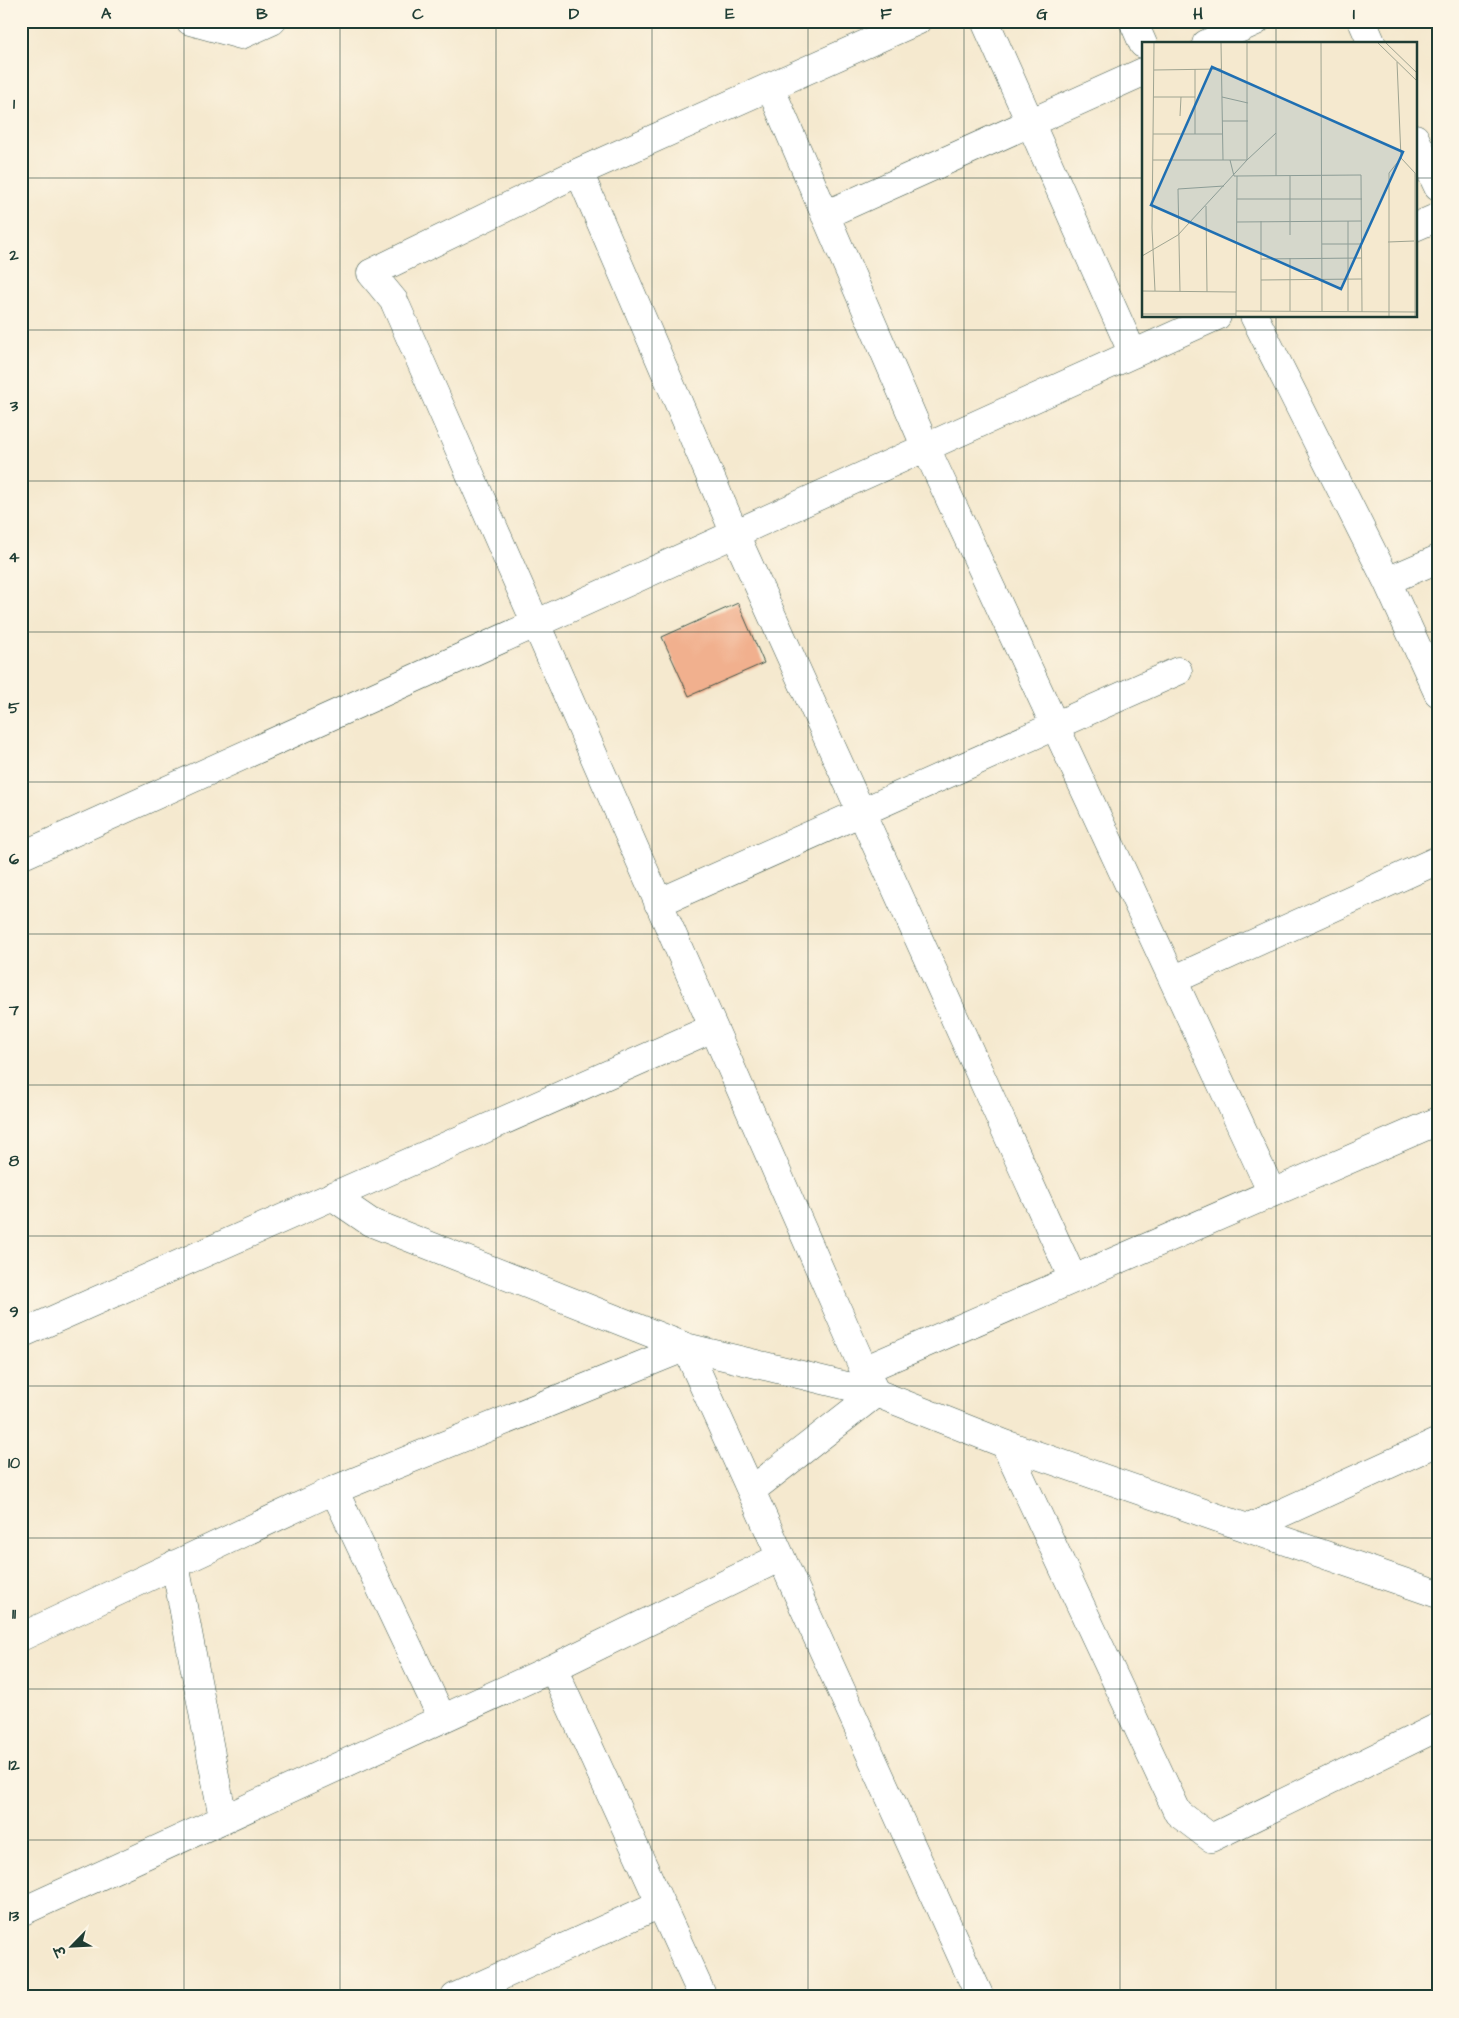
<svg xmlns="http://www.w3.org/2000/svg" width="1459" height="2018" font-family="'Architects Daughter','Playpen Sans Deva',sans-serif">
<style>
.building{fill:#f1b08e}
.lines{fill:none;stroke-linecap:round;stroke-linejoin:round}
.minor-casing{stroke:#3f574b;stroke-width:29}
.minor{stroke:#fff;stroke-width:28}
.grid{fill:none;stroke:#1f3d34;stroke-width:1;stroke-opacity:0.55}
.inset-road{fill:none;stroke:#9fa491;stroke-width:1}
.view{fill:#1f6fb2;fill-opacity:0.15;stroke:#1f6fb2;stroke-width:2.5}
.inset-edge{fill:none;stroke:#1f3d34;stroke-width:2.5}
.neatline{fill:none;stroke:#1f3d34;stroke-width:2}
.grid-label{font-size:16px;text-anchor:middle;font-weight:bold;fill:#1f3d34}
</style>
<rect width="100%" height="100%" fill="#fcf5e5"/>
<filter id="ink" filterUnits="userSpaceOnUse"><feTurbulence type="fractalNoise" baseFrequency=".02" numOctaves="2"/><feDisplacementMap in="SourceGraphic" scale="10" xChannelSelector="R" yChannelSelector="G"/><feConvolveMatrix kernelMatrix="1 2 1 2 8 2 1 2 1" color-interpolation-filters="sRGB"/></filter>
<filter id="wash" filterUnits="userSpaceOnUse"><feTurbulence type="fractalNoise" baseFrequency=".0096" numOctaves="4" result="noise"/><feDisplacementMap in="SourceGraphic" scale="20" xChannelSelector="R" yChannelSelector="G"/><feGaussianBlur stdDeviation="1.12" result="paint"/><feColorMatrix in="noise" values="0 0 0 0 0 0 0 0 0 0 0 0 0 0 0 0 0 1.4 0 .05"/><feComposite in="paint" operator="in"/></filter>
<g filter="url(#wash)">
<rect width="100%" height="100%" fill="#f5e9cf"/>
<g id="blocks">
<!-- building -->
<path class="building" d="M738,603L764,663L689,696L662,637Z"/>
</g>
</g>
<g filter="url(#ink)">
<use href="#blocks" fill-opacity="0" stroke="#3f574b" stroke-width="1"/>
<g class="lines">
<defs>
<path id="minor" d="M190,21L241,35L272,21
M985,21L1133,354
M1133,21L1143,44
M1362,21L1372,44
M1206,44L1256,21
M770,87L926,448L1272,1193
M1415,138L1438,187
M579,172L735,534L1073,1279
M825,215L1143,72
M1415,227L1438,217
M1254,316L1387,581L1438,693
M1387,581L1438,559
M21,856L1217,316
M658,903L1178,671
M1173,980L1438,860
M332,1196L370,1222L686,1347L980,1997
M21,1334L713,1028
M864,1370L394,301L371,273L579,172L917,21
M1005,1444L1178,1813L1211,1838L1438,1727
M334,1490L442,1718
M752,1490L876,1393L864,1370L1438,1121
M1249,1528L1438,1442
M175,1564L223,1818
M21,1637L334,1490L686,1347L876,1393L1005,1444L1438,1594
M553,1668L703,1997
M21,1912L553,1668L781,1557
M455,1997L660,1904"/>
</defs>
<!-- minor casing -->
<use href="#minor" class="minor-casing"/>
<!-- minor -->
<use href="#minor" class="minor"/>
</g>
</g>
<!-- grid -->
<path class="grid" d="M184,21V1997M340,21V1997M496,21V1997M652,21V1997M808,21V1997M964,21V1997M1120,21V1997M1276,21V44M21,178H1143M1415,178H1438M1276,316V1997M21,330H1438M21,481H1438M21,632H1438M21,782H1438M21,934H1438M21,1085H1438M21,1236H1438M21,1386H1438M21,1538H1438M21,1689H1438M21,1840H1438"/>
<!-- overview -->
<g transform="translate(1142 42)">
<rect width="275" height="275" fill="#f5e9cf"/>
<path class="inset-road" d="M12,1L10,186L13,249M79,1L81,118M179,1L180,269M236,1L275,39M244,1L275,31M255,20L259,116M53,27V92M12,28L79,27M11,55H53M80,55L106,61M38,74L39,55M80,79H106M11,92H80M11,118H105L134,91M88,118L92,134H95L94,274M95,134L219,133L220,270M134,134V1M148,134V193M95,157H220M64,164L65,250M119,179V269M206,179V269M95,180L220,179M246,200L272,199M180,202H220M0,214L36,193L105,118V1M148,216V269M119,217L220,216M119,238L220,237M0,249L94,250M38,250L36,147L82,144M94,269L275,270M0,272H94M247,274V131L259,116L273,131V274"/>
<path class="view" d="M70,25L261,110L199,247L9,163Z"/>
<rect width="275" height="275" class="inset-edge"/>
</g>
<!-- margin -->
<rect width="1459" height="2018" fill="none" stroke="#fcf5e5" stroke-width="55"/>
<!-- north arrow -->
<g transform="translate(72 1946) rotate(246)" stroke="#fcf5e5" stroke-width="4" paint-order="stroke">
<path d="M0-4L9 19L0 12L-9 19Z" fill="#1f3d34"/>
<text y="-8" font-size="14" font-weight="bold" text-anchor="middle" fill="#1f3d34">उ</text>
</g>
<rect x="28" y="28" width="1404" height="1962" class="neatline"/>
<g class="grid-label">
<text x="106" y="19">A</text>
<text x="262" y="19">B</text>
<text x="418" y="19">C</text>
<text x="574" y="19">D</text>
<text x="730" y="19">E</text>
<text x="886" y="19">F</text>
<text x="1042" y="19">G</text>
<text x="1198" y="19">H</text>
<text x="1354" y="19">I</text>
<text x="14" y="109">1</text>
<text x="14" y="260">2</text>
<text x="14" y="411">3</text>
<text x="14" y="562">4</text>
<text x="14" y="713">5</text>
<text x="14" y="864">6</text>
<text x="14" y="1015">7</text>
<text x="14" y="1166">8</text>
<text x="14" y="1317">9</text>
<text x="14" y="1468">10</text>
<text x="14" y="1619">11</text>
<text x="14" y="1770">12</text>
<text x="14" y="1921">13</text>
</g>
</svg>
